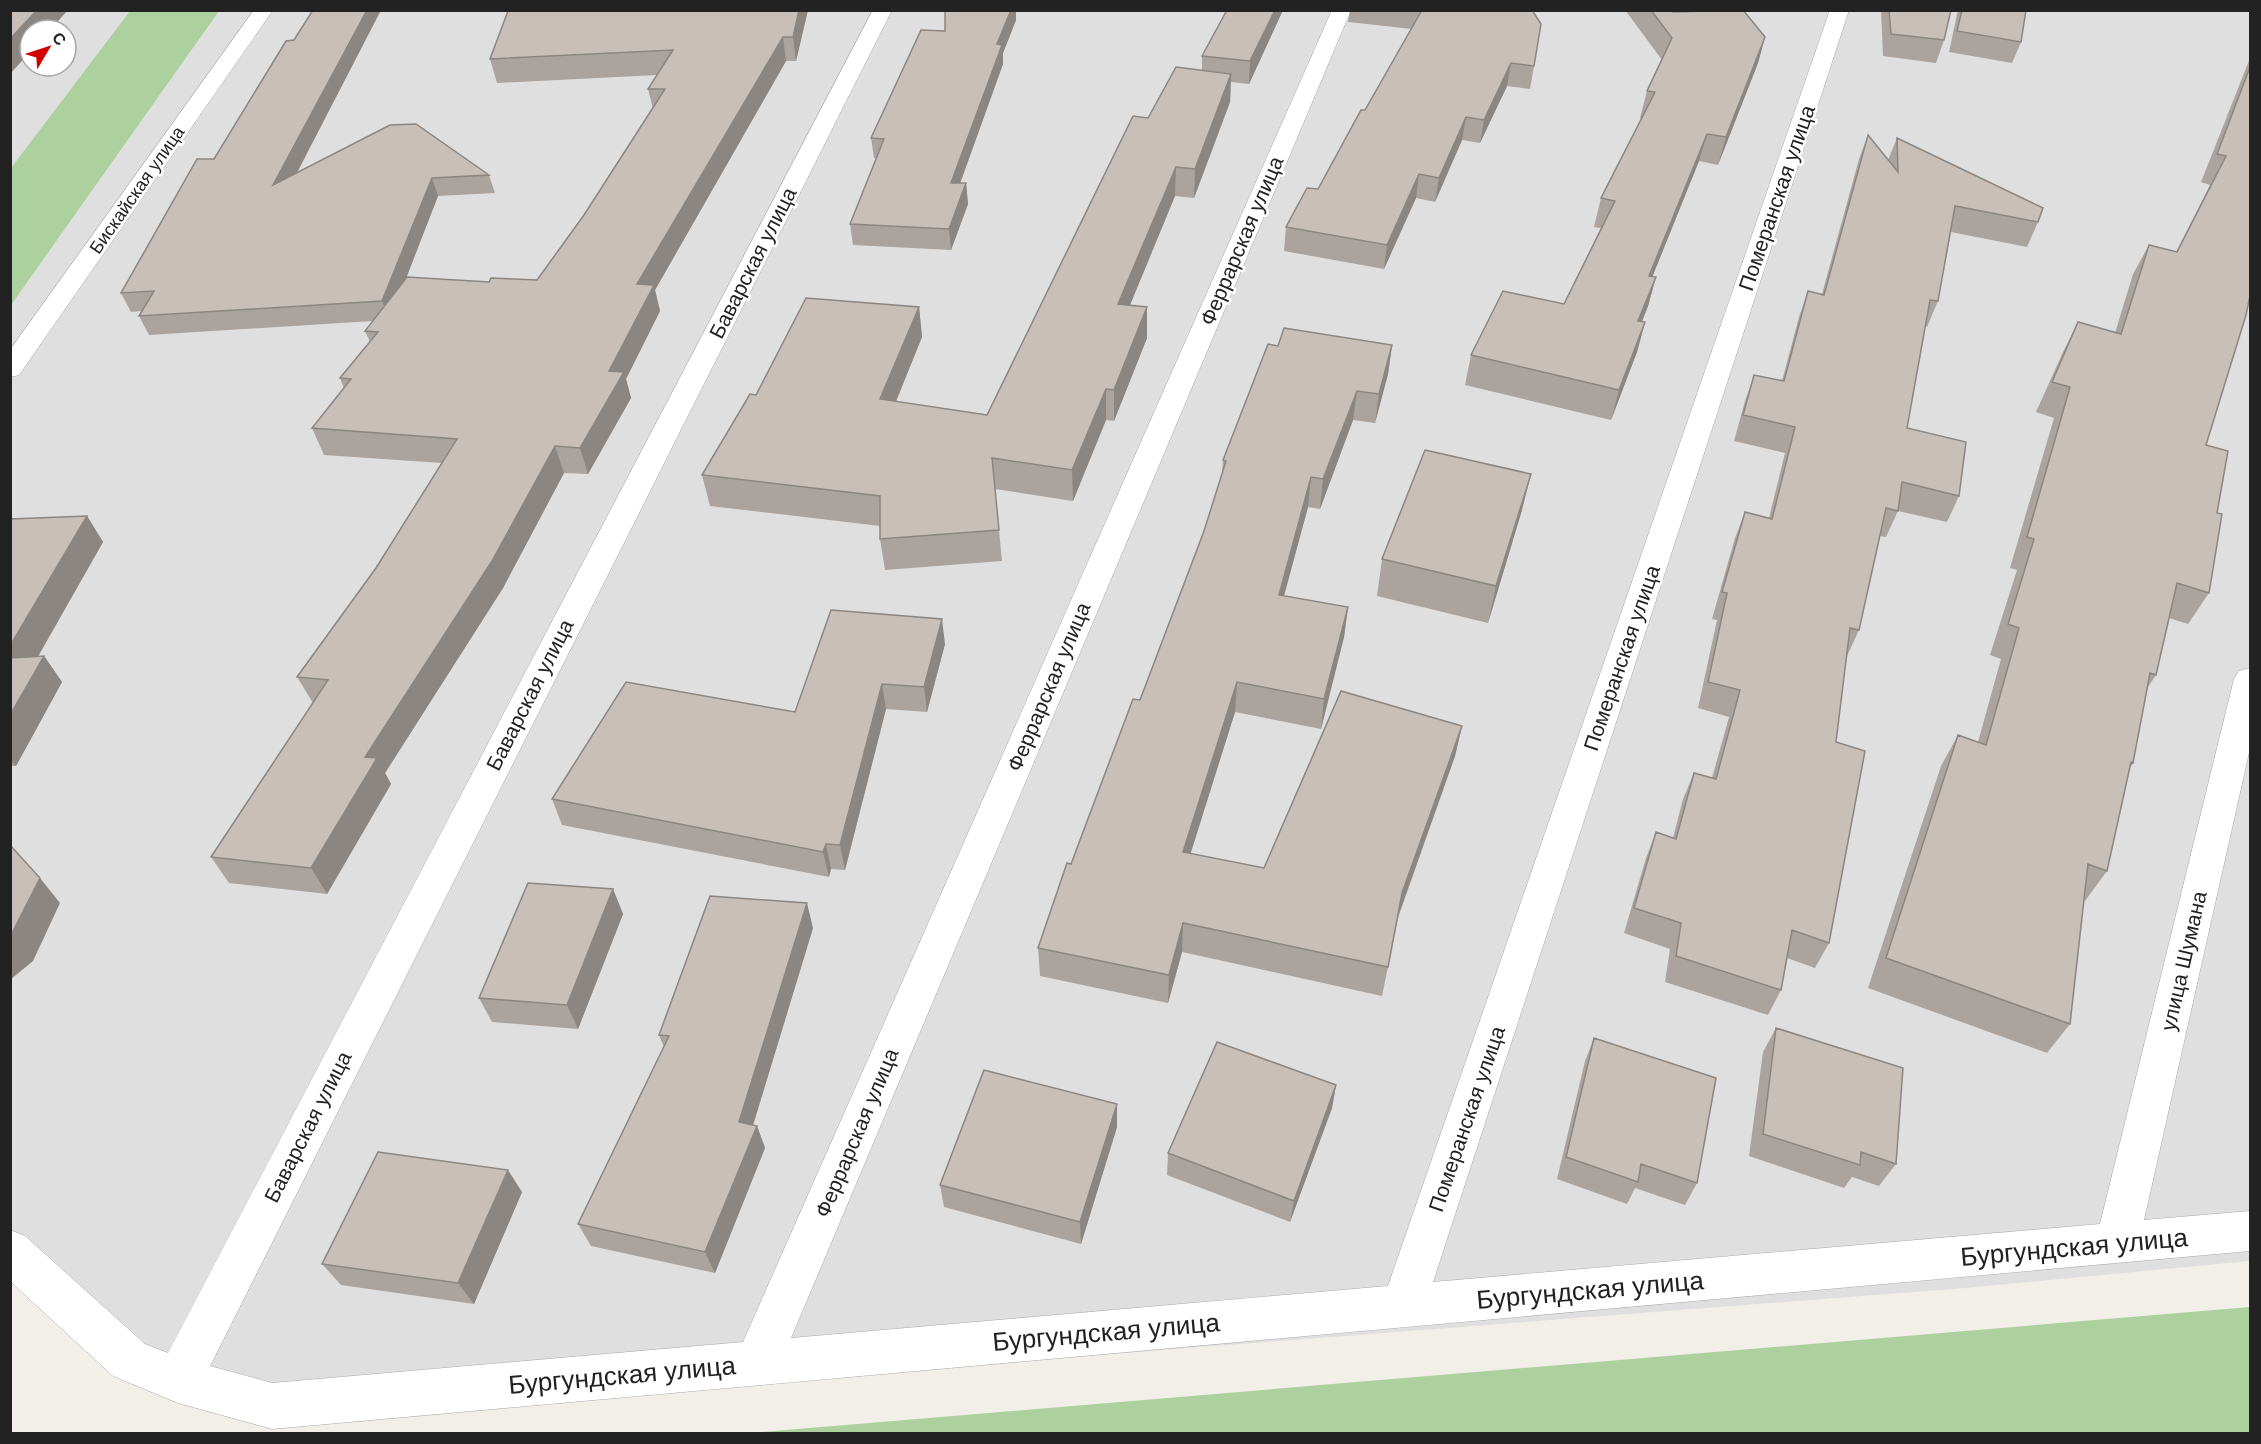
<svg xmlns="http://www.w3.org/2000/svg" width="2261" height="1444" font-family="Arial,sans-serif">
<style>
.residential{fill:#e0dfdf;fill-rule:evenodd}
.forest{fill:#add19e}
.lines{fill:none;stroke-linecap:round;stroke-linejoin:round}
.street-casing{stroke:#a9a9a9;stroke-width:1}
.street{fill:#fff;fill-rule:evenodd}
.wall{fill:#aba49e}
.shaded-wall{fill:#8b8681}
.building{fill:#c7bfb8;stroke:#8b8681;stroke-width:1.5}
.labels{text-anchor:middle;stroke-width:5;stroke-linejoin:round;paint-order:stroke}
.far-street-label{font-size:18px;fill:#222;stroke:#fff}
.street-label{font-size:21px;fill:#222;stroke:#fff}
.near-street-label{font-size:26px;fill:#222;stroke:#fff}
</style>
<rect width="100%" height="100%" fill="#f2efe9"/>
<!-- residential -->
<path class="residential" d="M10,11H2250V1261L1965,1288L269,1419L11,1277ZM30,30H66V66H30Z"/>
<!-- forest -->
<path class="forest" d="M130,11H219L11,305V168Z
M2250,1307V1433H751Z"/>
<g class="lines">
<defs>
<path id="street" d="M254,10H273L19,375L10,377V350Z
M873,10H892L210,1366L272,1383L743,1342L1332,10H1351L791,1338L1388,1286L1830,10H1849L1433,1282L2100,1224L2234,679L2239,671L2250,668V748L2144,1220L2250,1211V1251L272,1429L178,1403L113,1376L10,1281V1230L25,1236L145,1344L168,1353Z"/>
</defs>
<!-- street casing -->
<use href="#street" class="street-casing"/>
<!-- street -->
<use href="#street" class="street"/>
</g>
<!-- wall -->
<path class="wall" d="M313,10H381L297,173L489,175L495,193L438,196L405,280L489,282L537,280L584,215L653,109L648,89L657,75L497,83L490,59L522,10H808L796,61H786L655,290L660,311L626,379L631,398L588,474L564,473L503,588L385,773L391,784L327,894L229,883L211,857L313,703L297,677L376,568L442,463L324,455L312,428L344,388L340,378L370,342L365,331L373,321L149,335L139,316L142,311L131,312L121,293L214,159L294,40Z
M1227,10H1283L1249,84L1231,82L1230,102L1194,198L1175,196L1130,305L1147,307V338L1114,421L1106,420L1073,501L995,489L1002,561L885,570L880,539V526L710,506L702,475L756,395L919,307L922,337L896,402L987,415L1148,118L1202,70V56Z
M1350,10H1532L1534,66L1530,89L1507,86L1480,143L1462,140L1435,202L1416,198L1384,269L1284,251L1286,227L1318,189L1412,29L1348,22Z
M1625,10H1681V11L1765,37L1758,63L1718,165L1699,161L1652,277H1656L1648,306L1642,322H1645L1637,352L1611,420L1465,385L1471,355L1564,304L1601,228L1594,227L1601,198L1642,118H1640L1647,91L1662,60Z
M1881,10H1951L1944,40L1936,63L1883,56Z
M1958,10H2026L2021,42L2012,63L1949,52Z
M1016,20L1003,53V64L960,183H966L968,204L951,250L853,245L850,224L876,158H874L871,138Z
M2250,58V296L2206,445L2217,513L2209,593L2188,624L2169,618L2156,675L2148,687L2133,763L2130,768L2107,871L2085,901H2084L2070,1024L2047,1053L1868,988L1941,766L1958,735L1978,742L2001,659L1990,655L2017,570L2010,568L2054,418L2036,412L2063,352L2078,322L2115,333L2133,274L2149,245L2176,252L2210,185L2201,182Z
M1868,135L1888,160L1897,138L2038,222L2027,247L1951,232L1938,301L1927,327L1925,326L1907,428L1959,496L1947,522L1898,511L1886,537L1880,536L1859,630L1847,656L1836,742L1829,943L1815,968L1787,958L1781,990L1768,1015L1665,982L1670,949L1624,933L1646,858L1656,832L1673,838L1683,799L1694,773L1712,778L1729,717L1698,708L1717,620L1712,619L1735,538L1745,512L1769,518L1785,453L1734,441L1745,401L1754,375L1782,381L1799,317L1808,291L1822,294L1859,159Z
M1392,345L1388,374L1375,423L1353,420L1320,509L1308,507L1284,596L1348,607L1344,637L1321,729L1235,712L1190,854L1264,868L1462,726L1455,756L1398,918L1382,996L1182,952L1168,1003L1040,976L1038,948L1071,864L1140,700L1204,531L1222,473L1223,460L1278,346Z
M1522,510L1488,623L1377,596L1382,559Z
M87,516L103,542L38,657L44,656L62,682L16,766H10V519Z
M945,644L927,712L886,709L845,870L831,869L829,877L562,825L552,799L795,712Z
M613,889L623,914L578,1029L492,1022L479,998Z
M813,928L753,1125L757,1126L765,1148L715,1273L591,1246L578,1224L664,1047L659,1035Z
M1776,1028L1896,1164L1879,1186L1852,1177L1844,1188L1749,1156L1763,1052Z
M1594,1038L1697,1183L1685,1205L1635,1188L1627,1204L1557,1179L1585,1061Z
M1336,1085L1332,1108L1290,1222L1167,1175L1168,1153Z
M1117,1127L1081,1244L944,1207L940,1185Z
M522,1192L474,1304L341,1285L322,1264Z"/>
<!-- shaded-wall -->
<path class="shaded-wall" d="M37,10H68L50,30H30V52L10,74V39Z
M367,10H381L281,203L273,185Z
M799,10H808L796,61L793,37Z
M1011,10H1016V20L1003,53V64L953,203L951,183L997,44Z
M1275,10H1283L1249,84L1250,61Z
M783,37L786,61L655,290L660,311L626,379L631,398L588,474L580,448L609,371L637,284Z
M1765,37L1758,63L1718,165L1726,137Z
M1511,63L1507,86L1480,143L1484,120Z
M1231,74L1230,102L1194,198L1195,169Z
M1466,117L1462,140L1435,202L1439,178Z
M1707,134L1699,161L1641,305L1649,276Z
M1176,167L1175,196L1118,334V304Z
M1419,174L1416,198L1384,269L1387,245Z
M432,178L438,196L390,320L382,301Z
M966,183L968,204L951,250L949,229Z
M1656,277L1648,306L1630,350L1638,321Z
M919,307L922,337L884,430L880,399Z
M1147,307V338L1114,421V390Z
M1645,322L1637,352L1611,420L1619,390Z
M1392,345L1388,374L1375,423L1379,394Z
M1106,389V420L1073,501L1072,470Z
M1357,391L1353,420L1320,509L1323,479Z
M555,446L564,473L503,588L385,773L391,784L327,894L311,868L365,757Z
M1531,474L1522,510L1488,623L1496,586Z
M1311,477L1308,507L1276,625L1279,595Z
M87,516L103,542L22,684L10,668V646Z
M1348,607L1344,637L1321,729L1324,699Z
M942,619L945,644L927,712L924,687Z
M44,656L62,682L16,766L10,759V715Z
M1237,682L1235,712L1182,881L1183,852Z
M882,684L886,709L845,870L840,845Z
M1462,726L1455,756L1396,922L1402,893Z
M826,844L831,869L829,877L823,852Z
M40,878L60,903L33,961L10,980V937Z
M613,889L623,914L578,1029L567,1005Z
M807,903L813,928L747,1145L739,1122Z
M1183,923L1182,952L1168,1003L1169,975Z
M1336,1085L1332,1108L1290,1222L1294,1201Z
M1117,1104V1127L1081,1244L1080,1222Z
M757,1126L765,1148L715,1273L705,1252Z
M508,1170L522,1192L474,1304L458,1283Z"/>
<!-- building -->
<path class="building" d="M10,10H37L10,39Z
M313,10H367L273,185L390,125L416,124L489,175L432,178L382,301L139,316L154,291L121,293L197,159H214L286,41L294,40Z
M522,10H799L793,37H783L637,284L654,285L609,371L624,372L580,448L555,446L492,561L365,757L377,758L311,868L211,857L328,680L297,677L376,568L457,439L312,428L351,379L340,378L378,332L365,331L407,277L489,282L491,278L537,280L584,215L665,89H648L673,50L490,59L508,11Z
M945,10H1011L997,44L1002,45L951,183H966L949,229L850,224L884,139L871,138L921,30L945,31Z
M1227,10H1275L1250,61L1202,56Z
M1422,10H1532L1541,24L1534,66L1511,63L1484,120L1466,117L1439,178L1419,174L1387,245L1286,227L1307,188L1318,189L1361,110H1365Z
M1651,10H1673V12L1743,10L1765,37L1726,137L1707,134L1649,276L1656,277L1638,321L1645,322L1619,390L1471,355L1503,291L1564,304L1615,201L1601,198L1655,92L1647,91L1672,38Z
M1889,10H1951L1944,40L1891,34Z
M1962,10H2026L2021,42L1957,31Z
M1176,67L1231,74L1195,169L1176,167L1118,304L1147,307L1114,390L1106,389L1072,470L992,458L999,530L880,539V496L702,475L750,394L756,395L806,298L919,307L880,399L987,415L1133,116L1148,118Z
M2250,67V296L2246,315L2206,445L2228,451L2217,513L2222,514L2209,593L2177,583L2156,675L2150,673L2133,763L2131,762L2107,871L2088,864L2070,1024L1886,958L1958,735L1986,745L2019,628L2008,624L2034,539L2027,537L2070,387L2052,382L2078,322L2121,334L2149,245L2177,252L2226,156L2217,154Z
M1868,135L1898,172L1897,138L2043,208L2038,222L1955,206L1938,301L1930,300L1907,428L1966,442L1959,496L1902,482L1898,511L1886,508L1859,630L1850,628L1836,742L1865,751L1829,943L1792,930L1781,990L1676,956L1681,923L1634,908L1656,832L1676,839L1694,773L1716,779L1740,690L1708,682L1727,593L1722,592L1745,512L1772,519L1795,427L1743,415L1754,375L1784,381L1808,291L1824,295Z
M1284,328L1392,345L1379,394L1357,391L1323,479L1311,477L1279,595L1348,607L1324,699L1237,682L1183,852L1264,868L1341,691L1462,726L1402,893L1388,967L1183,923L1169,975L1038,948L1067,863L1071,864L1133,699L1140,700L1204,531L1226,461L1223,460L1268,344L1278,346Z
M1425,450L1531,474L1496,586L1382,559Z
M87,516L10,646V519Z
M831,610L942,619L924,687L882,684L840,845L826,844L823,852L552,799L626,682L795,712Z
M44,656L10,715V658Z
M10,845L40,878L10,937Z
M528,883L613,889L567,1005L479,998Z
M710,896L807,903L739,1122L757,1126L705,1252L578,1224L669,1036L659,1035Z
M1776,1028L1903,1068L1896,1164L1861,1152L1860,1165L1763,1134Z
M1594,1038L1716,1078L1697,1183L1641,1164L1638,1182L1566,1157Z
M1217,1042L1336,1085L1294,1201L1168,1153Z
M984,1070L1117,1104L1080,1222L940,1185Z
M378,1152L508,1170L458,1283L322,1264Z"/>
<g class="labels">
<!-- far-street labels -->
<g class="far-street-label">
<text transform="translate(137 190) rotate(-55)" y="6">Бискайская улица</text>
</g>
<!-- street labels -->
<g class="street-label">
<text transform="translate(1777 198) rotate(-71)" y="7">Померанская улица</text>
<text transform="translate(1242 241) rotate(-67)" y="7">Феррарская улица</text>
<text transform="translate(753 263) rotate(-63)" y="7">Баварская улица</text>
<text transform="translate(1622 658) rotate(-71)" y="7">Померанская улица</text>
<text transform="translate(1049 687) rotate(-67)" y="7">Феррарская улица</text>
<text transform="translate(530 695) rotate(-63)" y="7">Баварская улица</text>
<text transform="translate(2184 961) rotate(-77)" y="7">улица Шумана</text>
<text transform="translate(1467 1119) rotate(-71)" y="7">Померанская улица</text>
<text transform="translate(308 1127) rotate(-63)" y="7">Баварская улица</text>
<text transform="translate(857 1133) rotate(-67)" y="7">Феррарская улица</text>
</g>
<!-- near-street labels -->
<g class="near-street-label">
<text transform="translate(2074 1247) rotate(-5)" y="9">Бургундская улица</text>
<text transform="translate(1590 1290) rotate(-5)" y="9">Бургундская улица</text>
<text transform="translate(1106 1332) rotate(-5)" y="9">Бургундская улица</text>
<text transform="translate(622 1375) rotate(-5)" y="9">Бургундская улица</text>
</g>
</g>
<!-- border -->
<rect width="2261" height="1444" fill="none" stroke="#222222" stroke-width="24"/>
<!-- north arrow -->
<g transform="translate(48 48) rotate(51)"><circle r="28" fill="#ffffff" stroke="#a7a7a7" stroke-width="1.5"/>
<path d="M0-4.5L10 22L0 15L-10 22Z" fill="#d40000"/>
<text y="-9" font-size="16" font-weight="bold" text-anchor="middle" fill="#222222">С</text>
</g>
</svg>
